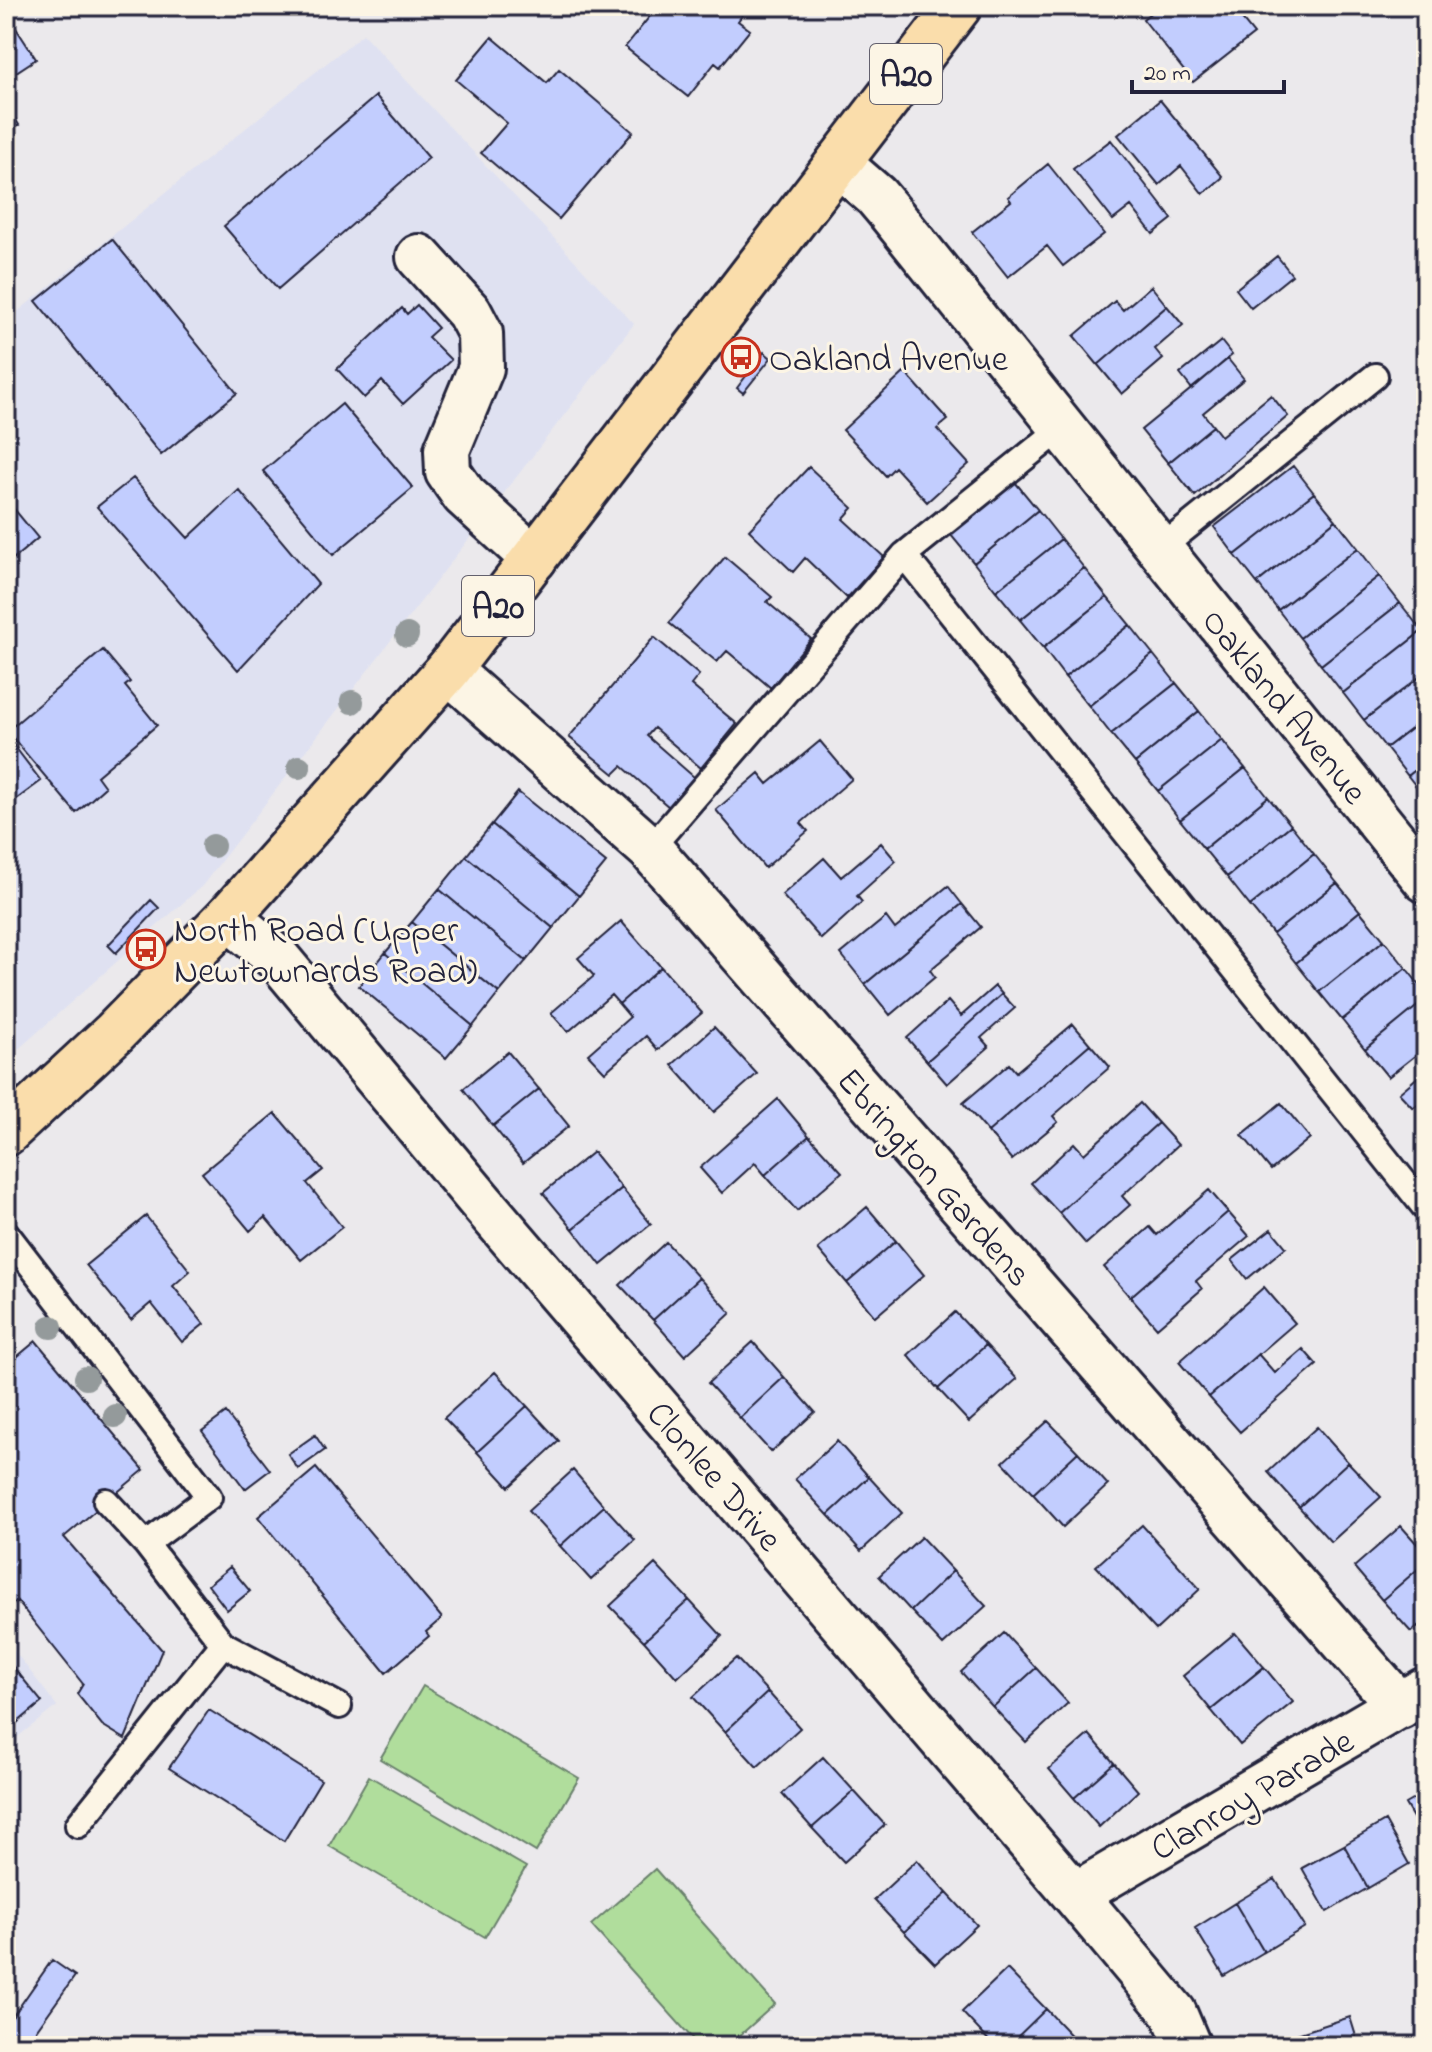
<svg xmlns="http://www.w3.org/2000/svg" width="1432" height="2052" font-family="'Indie Flower',sans-serif">
<style>
.built{fill:#dfe1f1}
.garden{fill:#b0dd9c;stroke:#69806c;stroke-width:2}
.building{fill:#c2cdfe;stroke:#22223b;stroke-width:2}
.lines{fill:none;stroke-linecap:round;stroke-linejoin:round}
.lane-casing{stroke:#22223b;stroke-width:30}
.street-casing{stroke:#22223b;stroke-width:50}
.primary-casing{stroke:#22223b;stroke-width:50}
.lane{stroke:#fcf5e5;stroke-width:24}
.street{stroke:#fcf5e5;stroke-width:44}
.primary{stroke:#faddab;stroke-width:44}
.tree{fill:#949a9b}
.labels{text-anchor:middle;stroke-width:6;stroke-linejoin:round;paint-order:stroke}
.shield{fill:#fcf5e5;stroke:#63616e;stroke-width:2}
.shield-label{font-size:34px;font-weight:bold;fill:#22223b}
.poi-label{font-size:36px;fill:#22223b;stroke:#fcf5e5;text-anchor:start}
.street-label{font-size:36px;fill:#22223b;stroke:#fcf5e5}
</style>
<rect width="100%" height="100%" fill="#ebe9ec"/>
<filter id="ink" filterUnits="userSpaceOnUse"><feTurbulence type="fractalNoise" baseFrequency=".0125" numOctaves="2"/><feDisplacementMap in="SourceGraphic" scale="16" xChannelSelector="R" yChannelSelector="G"/><feConvolveMatrix kernelMatrix="1 2 1 2 8 2 1 2 1" color-interpolation-filters="sRGB"/></filter>
<g filter="url(#ink)">
<!-- built -->
<path class="built" d="M363,34L634,324L202,886L6,1060V321Z
M6,1640L57,1706L6,1746Z"/>
<!-- garden -->
<path class="garden" d="M423,1686L579,1778L536,1852L380,1759Z
M369,1776L526,1867L485,1937L329,1846Z
M655,1869L775,2004L728,2046H699L591,1925Z"/>
<!-- building -->
<path class="building" d="M658,6H749L738,21L750,30L720,67L715,63L688,97L625,47Z
M1159,6H1254L1240,17L1254,34L1193,82L1143,19Z
M12,22L36,59L13,74L6,63V25Z
M492,37L547,83L559,69L633,132L559,219L481,153L507,123L456,80Z
M376,96L429,158L278,289L224,226Z
M1160,100L1223,177L1203,194L1181,166L1159,185L1118,135Z
M6,105L19,125L6,133Z
M1111,140L1172,219L1153,234L1131,206L1113,220L1073,169Z
M1048,164L1104,234L1063,266L1047,246L1008,277L972,232L1011,201L1008,197Z
M112,239L237,393L161,455L36,301Z
M1277,256L1292,275L1251,308L1236,289Z
M1151,286L1167,306L1098,365L1074,336L1115,301L1123,310Z
M417,305L438,328L428,337L451,360L403,404L382,381L364,398L337,369L402,308L407,314Z
M1167,306L1183,325L1155,349L1163,359L1122,394L1098,365Z
M1221,341L1232,355L1192,389L1180,374Z
M764,352L771,358L743,393L737,388Z
M1228,359L1244,379L1203,413L1213,426L1168,463L1141,430Z
M905,372L948,420L937,429L969,464L927,502L895,467L886,476L843,430Z
M1271,395L1288,416L1195,496L1168,463L1213,426L1221,436Z
M342,404L413,488L333,555L263,471Z
M1293,466L1314,493L1235,555L1214,527Z
M809,467L853,508L843,519L884,557L847,598L805,558L793,572L749,530Z
M133,478L188,538L239,490L318,584L238,670L97,507Z
M1015,482L1038,510L974,563L950,534Z
M1314,493L1336,520L1257,583L1235,555Z
M6,499L38,538L6,565Z
M1038,510L1061,539L996,591L974,563Z
M1336,520L1358,548L1278,610L1257,583Z
M1061,539L1084,568L1020,620L996,591Z
M1358,548L1379,576L1300,638L1278,610Z
M725,557L772,597L767,602L811,639L771,688L727,651L717,662L669,623Z
M1084,568L1107,597L1043,648L1020,620Z
M1379,576L1400,603L1321,665L1300,638Z
M1107,597L1130,625L1065,677L1043,648Z
M1400,603L1422,631L1343,693L1321,665Z
M1130,625L1153,654L1089,706L1065,677Z
M1422,631L1426,636V672L1364,720L1343,693Z
M654,637L699,675L691,685L737,724L701,768L654,728L647,736L694,777L669,807L622,766L614,774L569,737Z
M103,650L130,682L125,686L157,725L97,776L105,787L76,813L7,731Z
M1153,654L1176,683L1111,734L1089,706Z
M1426,672V717L1386,748L1364,720Z
M1176,683L1199,711L1135,763L1111,734Z
M1199,711L1222,740L1158,791L1135,763Z
M1426,717V761L1408,776L1386,748Z
M6,735L41,781L6,807Z
M1222,740L1245,768L1180,820L1158,791Z
M820,741L852,779L801,823L808,831L765,868L716,810L759,773L768,784Z
M1426,761V799L1408,776Z
M1245,768L1268,797L1204,849L1180,820Z
M518,792L606,863L579,896L492,824Z
M1268,797L1291,825L1227,877L1204,849Z
M492,824L579,896L553,928L466,856Z
M1291,825L1314,854L1250,906L1227,877Z
M881,843L896,861L857,896L862,902L821,939L782,895L824,858L841,877Z
M1314,854L1337,883L1273,934L1250,906Z
M466,856L553,928L526,961L439,889Z
M1337,883L1360,911L1296,963L1273,934Z
M948,886L962,904L865,984L841,954L886,917L895,929Z
M439,889L526,961L499,993L412,922Z
M151,900L159,908L116,953L108,945Z
M962,904L981,927L930,970L935,977L890,1015L865,984Z
M1360,911L1384,940L1319,992L1296,963Z
M621,921L661,967L619,1004L611,995L568,1032L551,1013L594,976L578,958Z
M412,922L499,993L473,1026L385,953Z
M1384,940L1406,968L1342,1020L1319,992Z
M385,953L473,1026L446,1058L359,986Z
M661,967L702,1013L658,1050L646,1036L605,1072L588,1054L630,1017L619,1004Z
M1406,968L1426,993V999L1365,1049L1342,1020Z
M995,986L1002,994L927,1061L907,1038L948,1001L961,1016Z
M1002,994L1015,1008L981,1038L989,1047L947,1084L927,1061Z
M1426,999V1047L1388,1077L1365,1049Z
M1073,1024L1090,1044L988,1132L963,1103L1009,1064L1016,1072Z
M714,1027L757,1074L714,1112L672,1065Z
M1090,1044L1110,1067L1053,1116L1058,1122L1012,1160L988,1132Z
M508,1052L539,1089L493,1126L463,1089Z
M1426,1070V1097L1413,1108L1399,1093Z
M539,1089L569,1126L523,1163L493,1126Z
M778,1099L809,1136L765,1175L755,1163L722,1193L700,1168Z
M1140,1103L1158,1123L1059,1213L1031,1183L1074,1143L1084,1154Z
M1281,1103L1310,1138L1271,1170L1242,1135Z
M275,1113L323,1170L307,1183L342,1227L301,1260L265,1217L250,1231L202,1173Z
M1158,1123L1178,1145L1122,1196L1130,1205L1086,1244L1059,1213Z
M809,1136L842,1172L797,1211L765,1175Z
M593,1152L622,1188L573,1229L543,1193Z
M622,1188L651,1224L601,1265L573,1229Z
M1209,1190L1228,1212L1130,1297L1104,1267L1150,1227L1157,1235Z
M867,1207L896,1241L847,1283L818,1249Z
M1228,1212L1249,1236L1196,1281L1202,1289L1157,1328L1130,1297Z
M146,1216L190,1271L173,1286L204,1324L182,1342L151,1303L131,1320L86,1265Z
M1271,1229L1286,1247L1247,1279L1232,1260Z
M896,1241L924,1275L875,1317L847,1283Z
M666,1242L699,1278L653,1320L620,1285Z
M699,1278L731,1313L685,1356L653,1320Z
M1264,1287L1295,1323L1209,1397L1179,1362Z
M955,1312L986,1345L938,1389L908,1355Z
M36,1341L144,1470L64,1537L162,1650L125,1739L102,1725L77,1694L83,1684L17,1601L13,1604L6,1596V1366Z
M753,1342L784,1377L740,1418L708,1383Z
M986,1345L1017,1379L969,1422L938,1389Z
M1303,1349L1317,1365L1240,1432L1209,1397L1258,1354L1275,1373Z
M495,1372L527,1406L477,1452L444,1418Z
M784,1377L815,1412L771,1452L740,1418Z
M527,1406L559,1441L509,1487L477,1452Z
M226,1413L270,1470L245,1489L202,1431Z
M1048,1421L1078,1452L1033,1494L1003,1462Z
M1317,1427L1348,1462L1299,1507L1268,1472Z
M315,1435L325,1450L298,1469L288,1454Z
M837,1441L869,1477L828,1515L795,1479Z
M1078,1452L1108,1485L1063,1527L1033,1494Z
M1348,1462L1381,1497L1331,1542L1299,1507Z
M316,1468L442,1618L426,1632L429,1636L386,1673L258,1517Z
M573,1470L604,1506L560,1546L528,1511Z
M869,1477L902,1513L861,1551L828,1515Z
M604,1506L635,1540L591,1580L560,1546Z
M1142,1525L1200,1589L1156,1630L1096,1566Z
M1401,1526L1426,1554V1562L1382,1600L1354,1567Z
M921,1537L953,1571L911,1611L879,1576Z
M1426,1562V1619L1411,1632L1382,1600Z
M655,1564L689,1600L644,1641L610,1606Z
M230,1567L250,1591L227,1610L208,1585Z
M953,1571L986,1606L943,1645L911,1611Z
M689,1600L722,1636L677,1678L644,1641Z
M1004,1633L1036,1668L993,1707L961,1672Z
M1235,1633L1264,1667L1211,1710L1183,1676Z
M6,1658L42,1702L6,1732Z
M736,1658L768,1692L725,1732L693,1697Z
M1264,1667L1293,1702L1240,1745L1211,1710Z
M1036,1668L1068,1703L1026,1742L993,1707Z
M768,1692L800,1728L757,1767L725,1732Z
M209,1710L321,1780L284,1841L169,1768Z
M1089,1734L1114,1763L1074,1798L1049,1769Z
M823,1757L854,1791L812,1828L782,1794Z
M1114,1763L1138,1791L1099,1827L1074,1798Z
M854,1791L885,1825L844,1862L812,1828Z
M1426,1792V1840L1405,1804Z
M1385,1821L1409,1864L1368,1888L1344,1845Z
M1344,1845L1368,1888L1327,1912L1302,1868Z
M917,1860L947,1893L904,1932L874,1900Z
M1275,1879L1305,1927L1264,1952L1235,1903Z
M947,1893L977,1925L935,1964L904,1932Z
M1235,1903L1264,1952L1224,1976L1195,1928Z
M52,1960L75,1976L35,2032L47,2040L42,2046H6V2026Z
M1007,1969L1046,2009L1008,2046H994L962,2012Z
M1046,2009L1081,2046H1008Z
M1350,2017L1359,2046H1270L1269,2043Z"/>
<g class="lines">
<defs>
<path id="lane" d="M1161,548L1375,376
M904,555L1426,1209
M650,849L904,555L1063,427
M6,1233L209,1497L146,1544L223,1644
M106,1501L146,1544
M78,1825L223,1644L339,1706"/>
<path id="street" d="M838,163L876,196L887,209L1426,880
M419,257L469,312L480,333L481,368L447,450L448,472L464,495L534,559
M448,670L650,849L1400,1706
M228,917L279,960L481,1202L1075,1895L1174,2013L1188,2046
M1075,1895L1425,1690"/>
<path id="primary" d="M6,1133L114,1033L228,917L448,670L959,6"/>
</defs>
<!-- lane casing -->
<use href="#lane" class="lane-casing"/>
<!-- street casing -->
<use href="#street" class="street-casing"/>
<!-- primary casing -->
<use href="#primary" class="primary-casing"/>
<!-- lane -->
<use href="#lane" class="lane"/>
<!-- street -->
<use href="#street" class="street"/>
<!-- primary -->
<use href="#primary" class="primary"/>
</g>
<!-- trees -->
<g class="tree">
<circle cx="407" cy="635" r="12"/>
<circle cx="352" cy="702" r="12"/>
<circle cx="299" cy="767" r="12"/>
<circle cx="213" cy="846" r="12"/>
<circle cx="51" cy="1327" r="12"/>
<circle cx="86" cy="1378" r="12"/>
<circle cx="115" cy="1416" r="12"/>
</g>
</g>
<!-- icons -->
<defs>
<symbol id="bus-ring" viewBox="-11 -11 22 22"><circle r="9.5" fill="#fcf5e5" stroke="#c8321e" stroke-width="1.5"/><path d="M-5-6H5V4H4V6H2V4H-2V6H-4V4H-5ZM-3.5-4V0h7V-4ZM-3.5 1.2v1.5H-2V1.2ZM2 1.2v1.5H3.5V1.2Z" fill="#c8321e"/></symbol>
</defs>
<g fill-rule="evenodd">
<use href="#bus-ring" x="719" y="335" width="44" height="44"/>
<use href="#bus-ring" x="124" y="927" width="44" height="44"/>
</g>
<g class="labels">
<!-- shield labels -->
<g class="shield">
<rect x="870" y="44" width="72" height="60" rx="6"/>
<rect x="462" y="576" width="72" height="60" rx="6"/>
</g>
<g class="shield-label">
<text x="906" y="86">A20</text>
<text x="498" y="618">A20</text>
</g>
<!-- poi labels -->
<g class="poi-label">
<text x="769" y="370">Oakland Avenue</text>
<text x="174" y="941">North Road (Upper<tspan x="174" dy="41">Newtownards Road)</tspan></text>
</g>
<!-- street labels -->
<g class="street-label">
<text transform="translate(1286 705) rotate(51)" y="13">Oakland Avenue</text>
<text transform="translate(936 1176) rotate(49)" y="13">Ebrington Gardens</text>
<text transform="translate(716 1475) rotate(49)" y="13">Clonlee Drive</text>
<text transform="translate(1251 1793) rotate(-30)" y="13">Clanroy Parade</text>
</g>
</g>
<!-- margin -->
<rect width="1432" height="2052" fill="none" stroke="#fcf5e5" stroke-width="32"/>
<rect x="16" y="16" width="1400" height="2020" fill="none" stroke="#22223b" stroke-width="3" filter="url(#ink)"/>
<!-- scale -->
<path d="M1132 80v12h152v-12" fill="none" stroke="#22223b" stroke-width="4"/>
<text x="1144" y="80" font-size="24" fill="#22223b" stroke="#fcf5e5" stroke-width="6" paint-order="stroke">20 m</text>
</svg>
